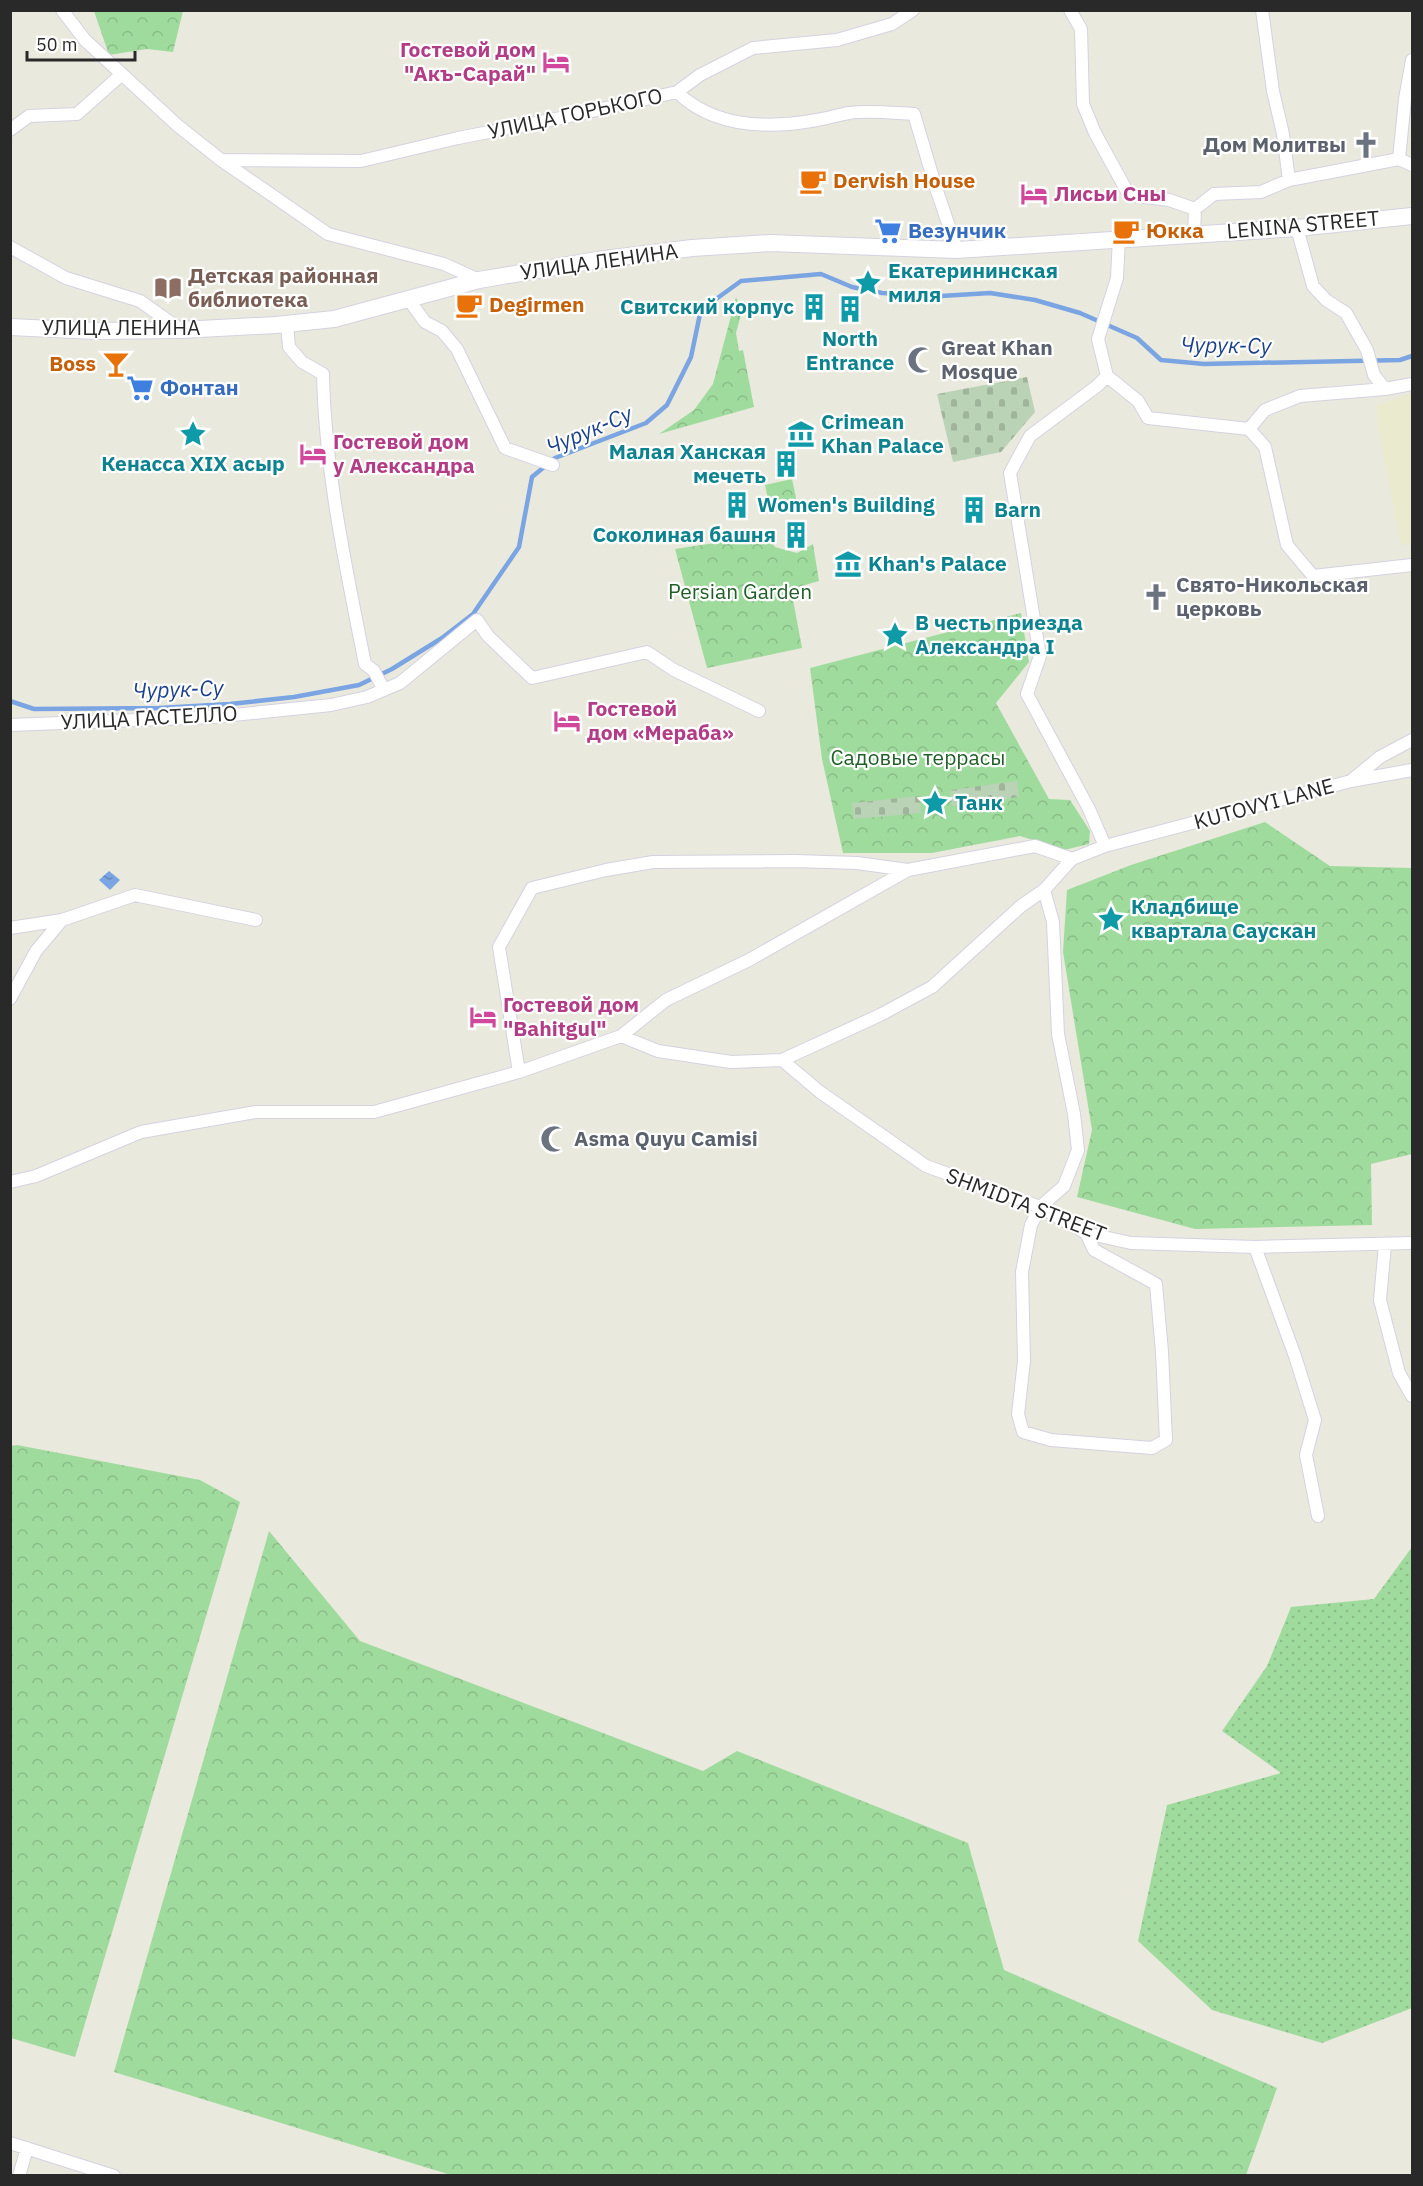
<svg xmlns="http://www.w3.org/2000/svg" width="1423" height="2186" font-family="'IBM Plex Sans',sans-serif">
<style>
.education{fill:#eaeace}
.grass{fill:url(#grass-dots)}
.forest{fill:url(#forest-crowns)}
.cemetery{fill:url(#cemetery-stones)}
.water{fill:url(#water-ripples)}
.lines{fill:none;stroke-linecap:round;stroke-linejoin:round}
.stream{stroke:#7aa5e2;stroke-width:4.5}
.minor-casing{stroke:#d4d2e1;stroke-width:14}
.secondary-casing{stroke:#d4d2e1;stroke-width:18}
.minor{stroke:#fff;stroke-width:12}
.secondary{stroke:#fff;stroke-width:16}
.labels{text-anchor:middle;stroke-width:4.5;stroke-linejoin:round;paint-order:stroke}
.hotel-label{font-size:21px;font-weight:bold;fill:#b23c85;stroke:#fff;text-anchor:start}
.street-label{font-size:21px;fill:#292929;stroke:#fff}
.worship-label{font-size:21px;font-weight:bold;fill:#5b616d;stroke:#fff;text-anchor:start}
.food-label{font-size:21px;font-weight:bold;fill:#c56008;stroke:#fff;text-anchor:start}
.shop-label{font-size:21px;font-weight:bold;fill:#366cbe;stroke:#fff;text-anchor:start}
.culture-label{font-size:21px;font-weight:bold;fill:#0d838f;stroke:#fff;text-anchor:start}
.education-label{font-size:21px;font-weight:bold;fill:#785e54;stroke:#fff;text-anchor:start}
.park-label{font-size:21px;fill:#215f28;stroke:#fff}
.water-label{font-size:22px;font-style:italic;fill:#1b418c;stroke:#fff}
</style>
<defs>
<pattern id="grass-dots" width="8" height="8" patternUnits="userSpaceOnUse" patternTransform="scale(1.5)"><rect width="8" height="8" fill="#a0db9e"/><path d="M2 2h.1M6 6h.1" fill="none" stroke="#8abc88" stroke-width="1.8" stroke-linecap="round"/></pattern>
<pattern id="forest-crowns" width="20" height="18" patternUnits="userSpaceOnUse" patternTransform="scale(1.5)"><rect width="20" height="18" fill="#a0db9e"/><path d="M2 6a3 3 0 1 1 6 0M12 15a3 3 0 1 1 6 0" fill="none" stroke="#8abc88"/></pattern>
<pattern id="cemetery-stones" width="16" height="16" patternUnits="userSpaceOnUse" patternTransform="scale(1.5)"><rect width="16" height="16" fill="#bad2b6"/><path d="M2 7V4a2 2 0 0 1 4 0v3zM10 15v-3a2 2 0 0 1 4 0v3z" fill="#a0b49c"/></pattern>
<pattern id="water-ripples" width="26" height="14" patternUnits="userSpaceOnUse" patternTransform="scale(1.5)"><rect width="26" height="14" fill="#7aa5e2"/><path d="M2 4q2-2 4 0t4 0M15 11q2-2 4 0t4 0" fill="none" stroke="#6486b7"/></pattern>
</defs>
<rect width="100%" height="100%" fill="#eae9dd"/>
<!-- education -->
<path class="education" d="M1412,393V544L1401,545L1379,431L1376,406Z"/>
<!-- grass -->
<path class="grass" d="M1412,1547V2008L1322,2043L1212,2010L1138,1941L1167,1805L1281,1773L1222,1731L1267,1666L1291,1607L1374,1599Z"/>
<!-- forest -->
<path class="forest" d="M94,11H183L173,52L147,49L109,55Z
M736,297L742,311L736,333L739,351L743,350L754,407L659,434L694,410L713,384Z
M792,479L798,507L771,513L765,485Z
M767,535L775,547L797,553L813,544L819,581L791,589L802,648L707,668L675,549Z
M1021,613L1029,662L996,703L1049,799L1070,800L1090,831L1089,844L1064,850L1020,836L932,853H843L822,759L810,668Z
M1265,822L1330,866L1412,868V1154L1371,1164L1372,1225L1195,1229L1077,1197L1092,1130L1063,952L1067,890L1131,865Z
M17,1445L200,1480L240,1502L75,2057L11,2038L10,1446Z
M269,1531L360,1641L703,1771L737,1751L968,1843L1004,1970L1277,2088L1246,2175H451L114,2072Z"/>
<!-- cemetery -->
<path class="cemetery" d="M1027,377L1035,412L1001,452L953,462L937,394Z
M1017,781L1019,797L952,806L950,790Z
M919,796L921,813L854,819L852,803Z"/>
<!-- water -->
<path class="water" d="M109,871L120,880L110,890L99,880Z"/>
<g class="lines">
<!-- stream -->
<path class="stream" d="M10,701L34,709L159,708L230,704L294,697L359,685L392,669L442,638L473,614L519,547L532,477L555,458L646,423L667,405L691,357L700,314L712,302L741,281L821,274L852,287L882,293L941,296L990,293L1035,300L1080,313L1137,338L1161,360L1204,364L1400,360L1412,356"/>
<defs>
<path id="minor" d="M62,10L85,40L177,125L221,160L328,234L444,264L479,280
M1070,10L1081,29L1083,104L1095,133L1129,195L1169,200L1195,209
M1262,10L1273,91L1283,134L1289,180
M1412,60L1405,99L1399,159L1412,165
M677,92C714,128 768,129 817,120C828,118 838,115 849,113C870,110 893,113 914,114L936,188L957,250
M10,130L29,116L77,114L122,74
M221,160L361,161L458,138L566,117L677,92L700,75L753,48L837,40L892,24L913,10
M1297,228L1313,286L1326,300L1346,313L1367,350L1374,375L1385,389
M1194,234L1195,209L1214,194L1261,192L1289,180L1399,159
M10,247L66,278L140,301L181,330
M409,300L425,322L442,331L457,349L505,448L553,465
M287,324L289,347L302,362L323,374C325,472 346,568 365,664L374,671L384,690
M1107,376L1138,401L1148,418L1249,429L1265,447L1287,545L1313,576L1412,565
M1107,376L1098,339L1117,278L1119,238
M1249,429L1265,410L1300,396L1385,389L1412,384
M10,725L214,717L331,705L367,697L400,683L477,620L488,636L532,678L647,652L674,670L759,711
M1352,780L1380,757L1412,740
M1105,846L1089,809L1027,694L1040,656L1010,473L1030,436L1097,386L1107,376
M1044,890L1053,922L1058,1034L1074,1114L1078,1150L1064,1186L1040,1207L1031,1225L1022,1272L1024,1361L1018,1414L1023,1432L1051,1440L1152,1448L1166,1440L1162,1352L1156,1284L1094,1250L1086,1233
M10,928L62,920L135,895L256,920
M10,999L36,951L62,920
M621,1036L658,1051L731,1062L782,1060L880,1015L932,987L1021,906L1044,890L1072,859
M782,1060L820,1092L926,1166L1040,1207L1086,1233L1131,1243L1255,1247L1412,1243
M519,1072L499,947L532,888L606,870L653,862L795,861L857,863L908,870
M10,1182L36,1176L141,1132L256,1112H374L519,1072L621,1036L666,1000L749,960L908,870L1035,846L1072,859L1105,846L1351,781L1412,770
M1385,1245L1380,1300L1399,1373L1412,1396
M1255,1247L1295,1356L1315,1420L1306,1455L1318,1516
M10,2143L114,2176
M19,2176L27,2148"/>
<path id="secondary" d="M10,327L96,331L181,330L276,325L334,319L479,280L597,260L692,248L770,243L957,250L1297,228L1412,216"/>
</defs>
<!-- minor casing -->
<use href="#minor" class="minor-casing"/>
<!-- secondary casing -->
<use href="#secondary" class="secondary-casing"/>
<!-- minor -->
<use href="#minor" class="minor"/>
<!-- secondary -->
<use href="#secondary" class="secondary"/>
</g>
<!-- icons -->
<defs>
<symbol id="hotel-bare" viewBox="-9 -9 18 18"><path d="M-6-4.5h1.5V1H6V5H4.5V3h-9V5H-6ZM-4 0a1.8 1.8 0 1 1 3.6 0ZM.5 0V-2.5h3Q6-2.5 6 0Z" fill="#d1479c" stroke="#fff" stroke-width="2.5" paint-order="stroke"/></symbol>
<symbol id="church-bare" viewBox="-9 -9 18 18"><path d="M-1.2-6h2.4v3.5h3.3v2.4h-3.3V6h-2.4V-.1h-3.3v-2.4h3.3Z" fill="#6b7280" stroke="#fff" stroke-width="2.5" paint-order="stroke"/></symbol>
<symbol id="cafe-bare" viewBox="-9 -9 18 18"><path d="M-5.5-4.5H6V0H3Q3 3.5 0 3.5H-2.5Q-5.5 3.5-5.5 0ZM3-3.2v2h1.7v-2ZM-6 4.5H4V6H-6Z" fill="#e8710a" stroke="#fff" stroke-width="2.5" paint-order="stroke"/></symbol>
<symbol id="supermarket-bare" viewBox="-9 -9 18 18"><path d="M-6-5.5h2.5l.6 2H6L4.5 2H-2.5L-4.4-4H-6ZM-1.5 3.2a1.3 1.3 0 1 0 .1 0ZM3 3.2a1.3 1.3 0 1 0 .1 0Z" fill="#3f7fe0" stroke="#fff" stroke-width="2.5" paint-order="stroke"/></symbol>
<symbol id="sight-bare" viewBox="-9 -9 18 18"><path d="M0-6L1.8-2.2L6-1.7L2.9 1.2L3.7 5.4L0 3.3L-3.7 5.4L-2.9 1.2L-6-1.7L-1.8-2.2Z" fill="#0f9aa8" stroke="#fff" stroke-width="2.5" paint-order="stroke"/></symbol>
<symbol id="library-bare" viewBox="-9 -9 18 18"><path d="M-6-4Q-3-5.5-.7-3.5V5Q-3 3-6 4ZM6-4Q3-5.5 .7-3.5V5Q3 3 6 4Z" fill="#8d6e63" stroke="#fff" stroke-width="2.5" paint-order="stroke"/></symbol>
<symbol id="building-bare" viewBox="-9 -9 18 18"><path d="M-4-6H4V6H1V3H-1V6H-4ZM-2.5-4.3h1.7v1.8h-1.7ZM.8-4.3h1.7v1.8H.8ZM-2.5-1h1.7V.8h-1.7ZM.8-1h1.7V.8H.8Z" fill="#0f9aa8" stroke="#fff" stroke-width="2.5" paint-order="stroke"/></symbol>
<symbol id="mosque-bare" viewBox="-9 -9 18 18"><path d="M3.5-4.9A6 6 0 1 0 3.5 4.9A5 5 0 1 1 3.5-4.9Z" fill="#6b7280" stroke="#fff" stroke-width="2.5" paint-order="stroke"/></symbol>
<symbol id="bar-bare" viewBox="-9 -9 18 18"><path d="M-6-5H6L.8 .8V4.5H3.5V6h-7V4.5H-.8V.8Z" fill="#e8710a" stroke="#fff" stroke-width="2.5" paint-order="stroke"/></symbol>
<symbol id="museum-bare" viewBox="-9 -9 18 18"><path d="M0-6L6-3V-2H-6V-3ZM-5-1h2V3h-2ZM-1-1h2V3h-2ZM3-1h2V3H3ZM-6 4H6V6H-6Z" fill="#0f9aa8" stroke="#fff" stroke-width="2.5" paint-order="stroke"/></symbol>
</defs>
<g fill-rule="evenodd">
<use href="#hotel-bare" x="537" y="43" width="38" height="38"/>
<use href="#church-bare" x="1347" y="126" width="38" height="38"/>
<use href="#cafe-bare" x="794" y="162" width="38" height="38"/>
<use href="#hotel-bare" x="1015" y="175" width="38" height="38"/>
<use href="#supermarket-bare" x="869" y="212" width="38" height="38"/>
<use href="#cafe-bare" x="1107" y="212" width="38" height="38"/>
<use href="#sight-bare" x="849" y="264" width="38" height="38"/>
<use href="#library-bare" x="149" y="269" width="38" height="38"/>
<use href="#cafe-bare" x="450" y="286" width="38" height="38"/>
<use href="#building-bare" x="795" y="288" width="38" height="38"/>
<use href="#building-bare" x="831" y="290" width="38" height="38"/>
<use href="#mosque-bare" x="902" y="341" width="38" height="38"/>
<use href="#bar-bare" x="97" y="345" width="38" height="38"/>
<use href="#supermarket-bare" x="121" y="369" width="38" height="38"/>
<use href="#sight-bare" x="174" y="415" width="38" height="38"/>
<use href="#museum-bare" x="782" y="415" width="38" height="38"/>
<use href="#hotel-bare" x="294" y="435" width="38" height="38"/>
<use href="#building-bare" x="767" y="445" width="38" height="38"/>
<use href="#building-bare" x="718" y="486" width="38" height="38"/>
<use href="#building-bare" x="955" y="491" width="38" height="38"/>
<use href="#building-bare" x="777" y="516" width="38" height="38"/>
<use href="#museum-bare" x="829" y="545" width="38" height="38"/>
<use href="#church-bare" x="1137" y="578" width="38" height="38"/>
<use href="#sight-bare" x="876" y="616" width="38" height="38"/>
<use href="#hotel-bare" x="548" y="702" width="38" height="38"/>
<use href="#sight-bare" x="916" y="784" width="38" height="38"/>
<use href="#sight-bare" x="1092" y="900" width="38" height="38"/>
<use href="#hotel-bare" x="464" y="998" width="38" height="38"/>
<use href="#mosque-bare" x="535" y="1120" width="38" height="38"/>
</g>
<g class="labels">
<!-- hotel labels -->
<g class="hotel-label">
<text x="536" y="57" text-anchor="end">Гостевой дом<tspan x="536" dy="24">"Акъ-Сарай"</tspan></text>
<text x="1054" y="201">Лисьи Сны</text>
<text x="333" y="449">Гостевой дом<tspan x="333" dy="24">у Александра</tspan></text>
<text x="587" y="716">Гостевой<tspan x="587" dy="24">дом «Мераба»</tspan></text>
<text x="503" y="1012">Гостевой дом<tspan x="503" dy="24">"Bahitgul"</tspan></text>
</g>
<!-- street labels -->
<g class="street-label">
<text transform="translate(575 114) rotate(-12)" y="7">УЛИЦА ГОРЬКОГО</text>
<text transform="translate(1303 225) rotate(-5)" y="7">LENINA STREET</text>
<text transform="translate(599 262) rotate(-8)" y="7">УЛИЦА ЛЕНИНА</text>
<text x="121" y="335">УЛИЦА ЛЕНИНА</text>
<text transform="translate(149 718) rotate(-3)" y="7">УЛИЦА ГАСТЕЛЛО</text>
<text transform="translate(1264 804) rotate(-15)" y="7">KUTOVYI LANE</text>
<text transform="translate(1026 1205) rotate(21)" y="7">SHMIDTA STREET</text>
</g>
<!-- worship labels -->
<g class="worship-label">
<text x="1346" y="152" text-anchor="end">Дом Молитвы</text>
<text x="941" y="355">Great Khan<tspan x="941" dy="24">Mosque</tspan></text>
<text x="1176" y="592">Свято-Никольская<tspan x="1176" dy="24">церковь</tspan></text>
<text x="574" y="1146">Asma Quyu Camisi</text>
</g>
<!-- food labels -->
<g class="food-label">
<text x="833" y="188">Dervish House</text>
<text x="1146" y="238">Юкка</text>
<text x="489" y="312">Degirmen</text>
<text x="96" y="371" text-anchor="end">Boss</text>
</g>
<!-- shop labels -->
<g class="shop-label">
<text x="908" y="238">Везунчик</text>
<text x="160" y="395">Фонтан</text>
</g>
<!-- culture labels -->
<g class="culture-label">
<text x="888" y="278">Екатерининская<tspan x="888" dy="24">миля</tspan></text>
<text x="794" y="314" text-anchor="end">Свитский корпус</text>
<text x="850" y="346" text-anchor="middle">North<tspan x="850" dy="24">Entrance</tspan></text>
<text x="821" y="429">Crimean<tspan x="821" dy="24">Khan Palace</tspan></text>
<text x="766" y="459" text-anchor="end">Малая Ханская<tspan x="766" dy="24">мечеть</tspan></text>
<text x="193" y="471" text-anchor="middle">Кенасса XIX асыр</text>
<text x="757" y="512">Women's Building</text>
<text x="994" y="517">Barn</text>
<text x="776" y="542" text-anchor="end">Соколиная башня</text>
<text x="868" y="571">Khan's Palace</text>
<text x="915" y="630">В честь приезда<tspan x="915" dy="24">Александра I</tspan></text>
<text x="955" y="810">Танк</text>
<text x="1131" y="914">Кладбище<tspan x="1131" dy="24">квартала Саускан</tspan></text>
</g>
<!-- education labels -->
<g class="education-label">
<text x="188" y="283">Детская районная<tspan x="188" dy="24">библиотека</tspan></text>
</g>
<!-- park labels -->
<g class="park-label">
<text x="740" y="599">Persian Garden</text>
<text x="918" y="765">Садовые террасы</text>
</g>
<!-- water labels -->
<g class="water-label">
<text transform="translate(1226 345) rotate(1)" y="8">Чурук-Су</text>
<text transform="translate(589 430) rotate(-23)" y="8">Чурук-Су</text>
<text transform="translate(178 689) rotate(-2)" y="8">Чурук-Су</text>
</g>
</g>
<!-- border -->
<rect width="1423" height="2186" fill="none" stroke="#292929" stroke-width="24"/>
<!-- scale -->
<path d="M27 51v9h108v-9" fill="none" stroke="#292929" stroke-width="3"/>
<text x="36" y="51" font-size="18" fill="#292929" stroke="#ffffff" stroke-width="4.5" paint-order="stroke">50 m</text>
</svg>
